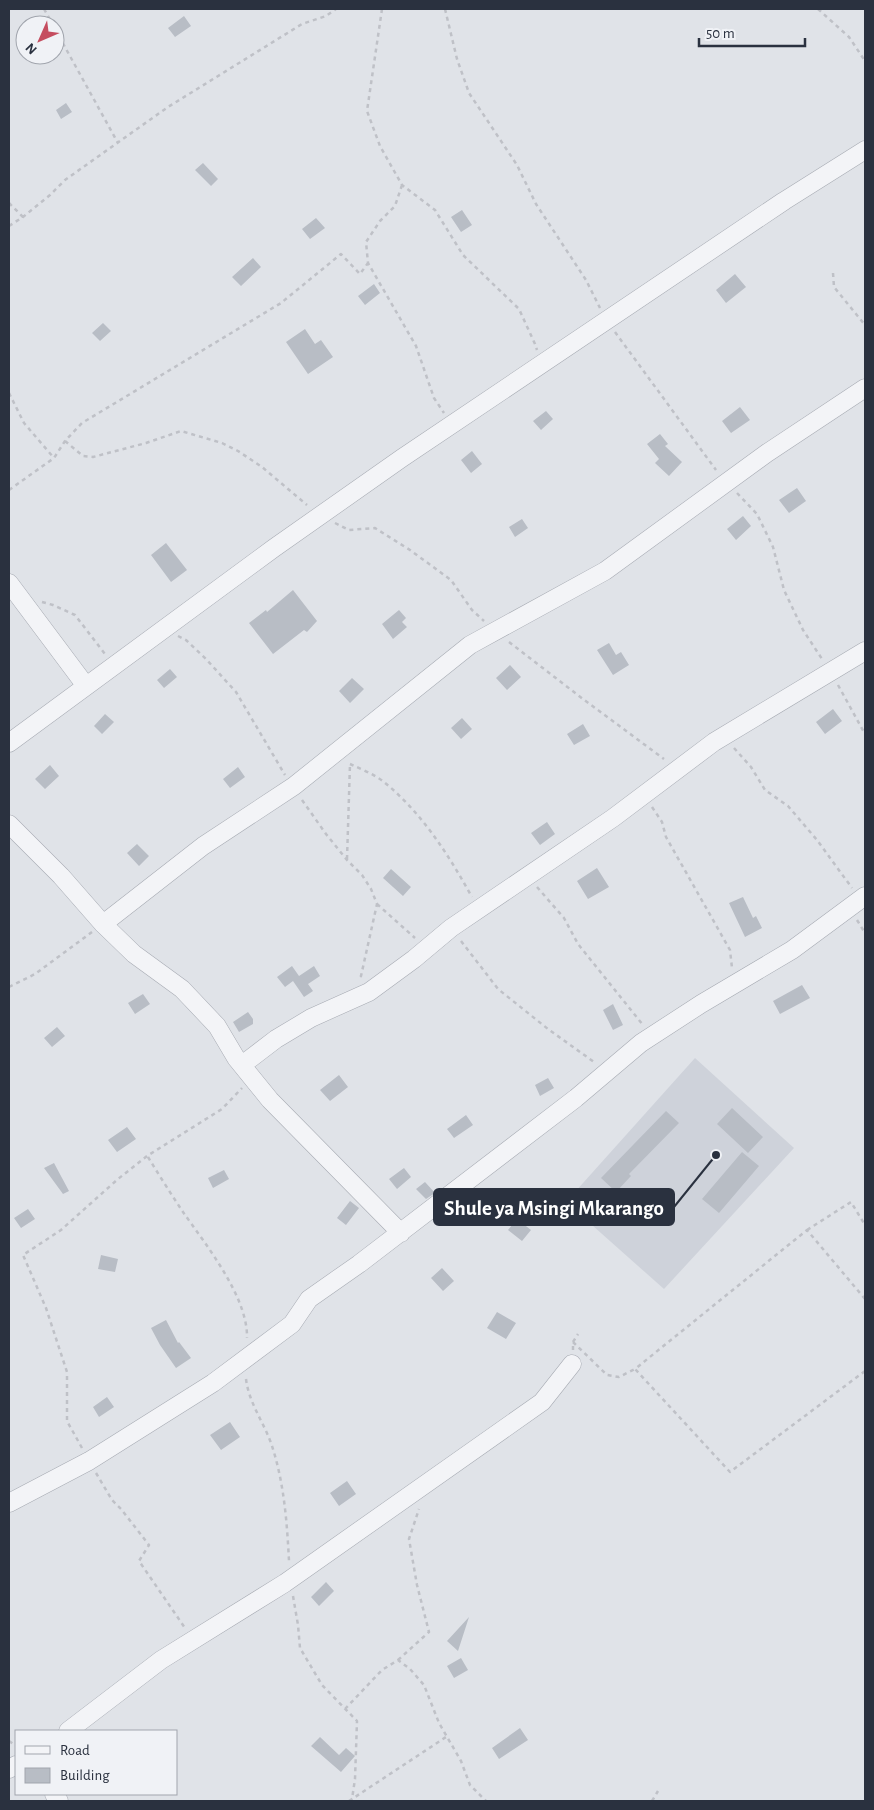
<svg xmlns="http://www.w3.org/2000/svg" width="874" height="1810" font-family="'Alegreya Sans',sans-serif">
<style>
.built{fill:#ced2da}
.building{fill:#b8bdc5}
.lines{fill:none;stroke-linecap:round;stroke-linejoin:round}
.minor-casing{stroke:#a6aab2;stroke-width:19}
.path{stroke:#bfc1c7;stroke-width:2.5;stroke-dasharray:4 4;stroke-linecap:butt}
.minor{stroke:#f3f4f7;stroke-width:18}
.leader{fill:none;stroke:#2a313f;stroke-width:2}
.callout-dot{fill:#2a313f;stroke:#f0f2f6;stroke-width:2}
.callout{fill:#2a313f;stroke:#2a313f;stroke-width:2}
.callout-label{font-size:21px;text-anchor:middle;font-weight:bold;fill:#fff}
</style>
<rect width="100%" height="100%" fill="#e0e3e8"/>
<!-- built -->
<path class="built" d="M695,1058L794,1148L664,1289L566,1202Z"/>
<!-- building -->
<path class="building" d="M184,16L191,26L175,37L168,28Z
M66,103L72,112L61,119L56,110Z
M203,163L218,179L211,186L195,170Z
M462,210L472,225L461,232L451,217Z
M316,218L325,228L310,239L302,229Z
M253,258L261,267L241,286L232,277Z
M735,274L746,287L726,303L716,290Z
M374,284L380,293L365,305L358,296Z
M103,323L111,331L100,341L92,333Z
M305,329L315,344L321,340L333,357L308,374L286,342Z
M740,407L750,420L731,433L722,421Z
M546,411L553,419L541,430L533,421Z
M660,434L668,444L665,446L682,462L669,476L655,463L659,459L647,444Z
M472,451L482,464L471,473L461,460Z
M797,488L806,501L789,513L779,500Z
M743,516L751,526L736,540L727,529Z
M522,519L528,528L515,537L509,527Z
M166,543L187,570L171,582L151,555Z
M293,590L317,621L307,632L304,630L273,654L249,623L266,610L267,612Z
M399,610L406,618L402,622L407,627L393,639L382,624Z
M609,643L616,655L621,652L629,665L613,675L597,650Z
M510,665L521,677L507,690L496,678Z
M170,669L177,677L164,688L157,680Z
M352,678L364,689L350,703L339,691Z
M833,709L842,721L825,734L816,722Z
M105,714L114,722L102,734L94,726Z
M462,718L472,729L461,739L451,728Z
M583,724L590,736L574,745L567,734Z
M50,765L59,776L45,789L35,779Z
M238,767L245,777L230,788L223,779Z
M547,822L555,834L540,845L531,833Z
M137,844L149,856L139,866L127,853Z
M597,868L609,887L588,899L577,881Z
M391,869L411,887L403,896L383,878Z
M743,897L753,918L756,916L762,928L745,937L729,903Z
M292,966L299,976L314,966L320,976L308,984L313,991L304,997L293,981L285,987L277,977Z
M802,985L810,998L780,1014L773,1001Z
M143,994L150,1004L135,1014L128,1003Z
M613,1004L623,1025L613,1030L603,1010Z
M248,1012L253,1019V1024L239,1032L233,1022Z
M57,1027L65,1036L52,1047L44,1038Z
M339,1075L348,1087L330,1101L320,1090Z
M548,1078L554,1088L540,1096L535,1085Z
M732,1108L763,1137L748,1153L717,1124Z
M666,1111L679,1123L629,1174L631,1176L616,1192L601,1178Z
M466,1115L473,1125L454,1138L447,1129Z
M127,1127L136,1139L117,1152L108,1140Z
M742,1152L759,1166L719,1213L702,1199Z
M54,1163L69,1191L63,1194L44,1168Z
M404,1168L411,1177L397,1189L389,1179Z
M224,1170L229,1179L213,1188L208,1178Z
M425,1182L435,1193L426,1199L416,1189Z
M350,1201L359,1208L346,1225L337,1218Z
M28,1209L35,1219L21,1228L14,1218Z
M517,1219L531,1230L522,1241L508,1230Z
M101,1255L118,1259L115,1272L98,1269Z
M442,1268L454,1281L443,1291L431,1278Z
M497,1312L516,1323L506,1339L487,1328Z
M166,1320L178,1343L179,1342L191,1358L176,1368L160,1345L151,1328Z
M107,1397L114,1407L99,1417L93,1407Z
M230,1422L240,1437L221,1450L210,1435Z
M347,1481L356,1494L339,1506L330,1493Z
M326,1582L334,1591L319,1606L311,1597Z
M469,1617L458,1651L447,1641Z
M461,1658L468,1670L454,1678L447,1666Z
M520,1728L528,1740L499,1759L492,1748Z
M320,1737L339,1755L346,1748L355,1756L341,1772L311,1746Z"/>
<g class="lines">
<defs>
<path id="minor" d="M9,583L86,686
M9,743L274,548L402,458L784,201L865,150
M9,824L61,876L103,924L134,954L182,989L217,1026L236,1058L270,1100L401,1233
M103,924L203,846L294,786L470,645L605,571L767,453L865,388
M242,1065L276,1039L311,1018L369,992L414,959L451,928L613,818L714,742L865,651
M9,1503L89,1461L213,1383L292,1324L309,1299L359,1264L576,1098L641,1043L701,1004L792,950L865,896
M68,1731L161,1660L285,1583L542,1402L572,1364
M9,1769L16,1765
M54,1794L59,1801"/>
</defs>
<!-- minor casing -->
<use href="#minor" class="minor-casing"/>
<!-- path -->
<path class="path" d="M44,9L53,25
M382,9L367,111L380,146L402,185L435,210L463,255L519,309L535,344L537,350
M445,9L457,59L469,93L517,165L536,204L586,280L600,308
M818,9L849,37L865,61
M55,29L118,143
M402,185L395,206L380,221L366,242L368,263L416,346L434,398L444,413
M9,203L23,217
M9,226L23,217L50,195L65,180L168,107L302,24L326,16L336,9
M833,273L834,287L865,325
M615,332L716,470
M9,393L24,423L54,458
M65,441L83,456L93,457L146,443L181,431L222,443L238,451L262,467L307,505
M9,490L54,458L65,441L82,423L281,303L341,254L360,274L368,263
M737,493L757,514L773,547L784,590L803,630L822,659
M335,523L349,530L375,528L410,550L451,580L472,610L484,621
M42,602L53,605L75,615L105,654
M178,636L186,640L206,659L236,692L285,775
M509,642L583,699L664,759
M838,685L865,734
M734,748L751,767L765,790L788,806L817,840L852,888
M350,764C361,769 374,774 384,782C422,813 448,854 472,897
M302,800L326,834L347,860L362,875L371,889L377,904L361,976L358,979
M652,807L662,822L666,837L730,950L732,968
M347,859L350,764
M537,887L564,918L578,944L643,1025
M377,904L415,938
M857,920L865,933
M461,941L498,989L548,1029L594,1062
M9,987L35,974L92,932
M148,1157C159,1175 171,1194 183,1212C206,1245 248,1297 247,1338
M807,1230L851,1202L865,1225
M865,1299L807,1230L635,1369L730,1472L865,1371
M573,1342L607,1375L619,1377L635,1369
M573,1350V1342L578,1334
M246,1379C249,1403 263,1421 271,1443C284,1481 287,1522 289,1561
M82,1448L67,1421V1372L46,1308L23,1255L61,1230L118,1179L147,1156L222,1109L242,1088
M96,1473L112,1500L121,1509L149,1545L139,1561L185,1628
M293,1596L298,1625L300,1648L322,1685L357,1721L355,1779L352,1799
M398,1660L429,1632L417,1585L409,1539L419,1509
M345,1709L382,1670L398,1660L410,1669L424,1685L439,1723L461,1761L470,1785L486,1801
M9,1741L16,1746
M349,1801L446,1737
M652,1801L658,1791"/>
<!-- minor -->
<use href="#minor" class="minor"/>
</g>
<!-- callouts -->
<path class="leader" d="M716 1155L674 1207"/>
<circle class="callout-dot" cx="716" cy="1155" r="5"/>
<rect class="callout" x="434" y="1189" width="240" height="36" rx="5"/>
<g class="callout-label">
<text x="554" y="1215">Shule ya Msingi Mkarango</text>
</g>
<!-- border -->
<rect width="874" height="1810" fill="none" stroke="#2a313f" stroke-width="20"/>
<!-- legend -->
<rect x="15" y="1730" width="162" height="65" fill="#f0f2f6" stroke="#a1a5ad"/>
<rect x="25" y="1746" width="25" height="8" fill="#f3f4f7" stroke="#a1a5ad"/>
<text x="60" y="1755" font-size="15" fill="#2a313f">Road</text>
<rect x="25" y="1768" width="25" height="15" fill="#b8bdc5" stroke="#a1a5ad"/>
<text x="60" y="1780" font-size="15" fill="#2a313f">Building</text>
<!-- north arrow -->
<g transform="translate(40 40) rotate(225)"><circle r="24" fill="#f0f2f6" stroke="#a1a5ad"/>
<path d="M0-4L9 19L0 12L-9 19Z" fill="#c54d5f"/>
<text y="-8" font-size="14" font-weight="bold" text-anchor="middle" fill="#2a313f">N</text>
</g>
<!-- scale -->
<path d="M699 38v8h106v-8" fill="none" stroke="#2a313f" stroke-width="2.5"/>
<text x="706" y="38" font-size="15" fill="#2a313f" stroke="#f0f2f6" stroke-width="4" paint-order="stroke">50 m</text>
</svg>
